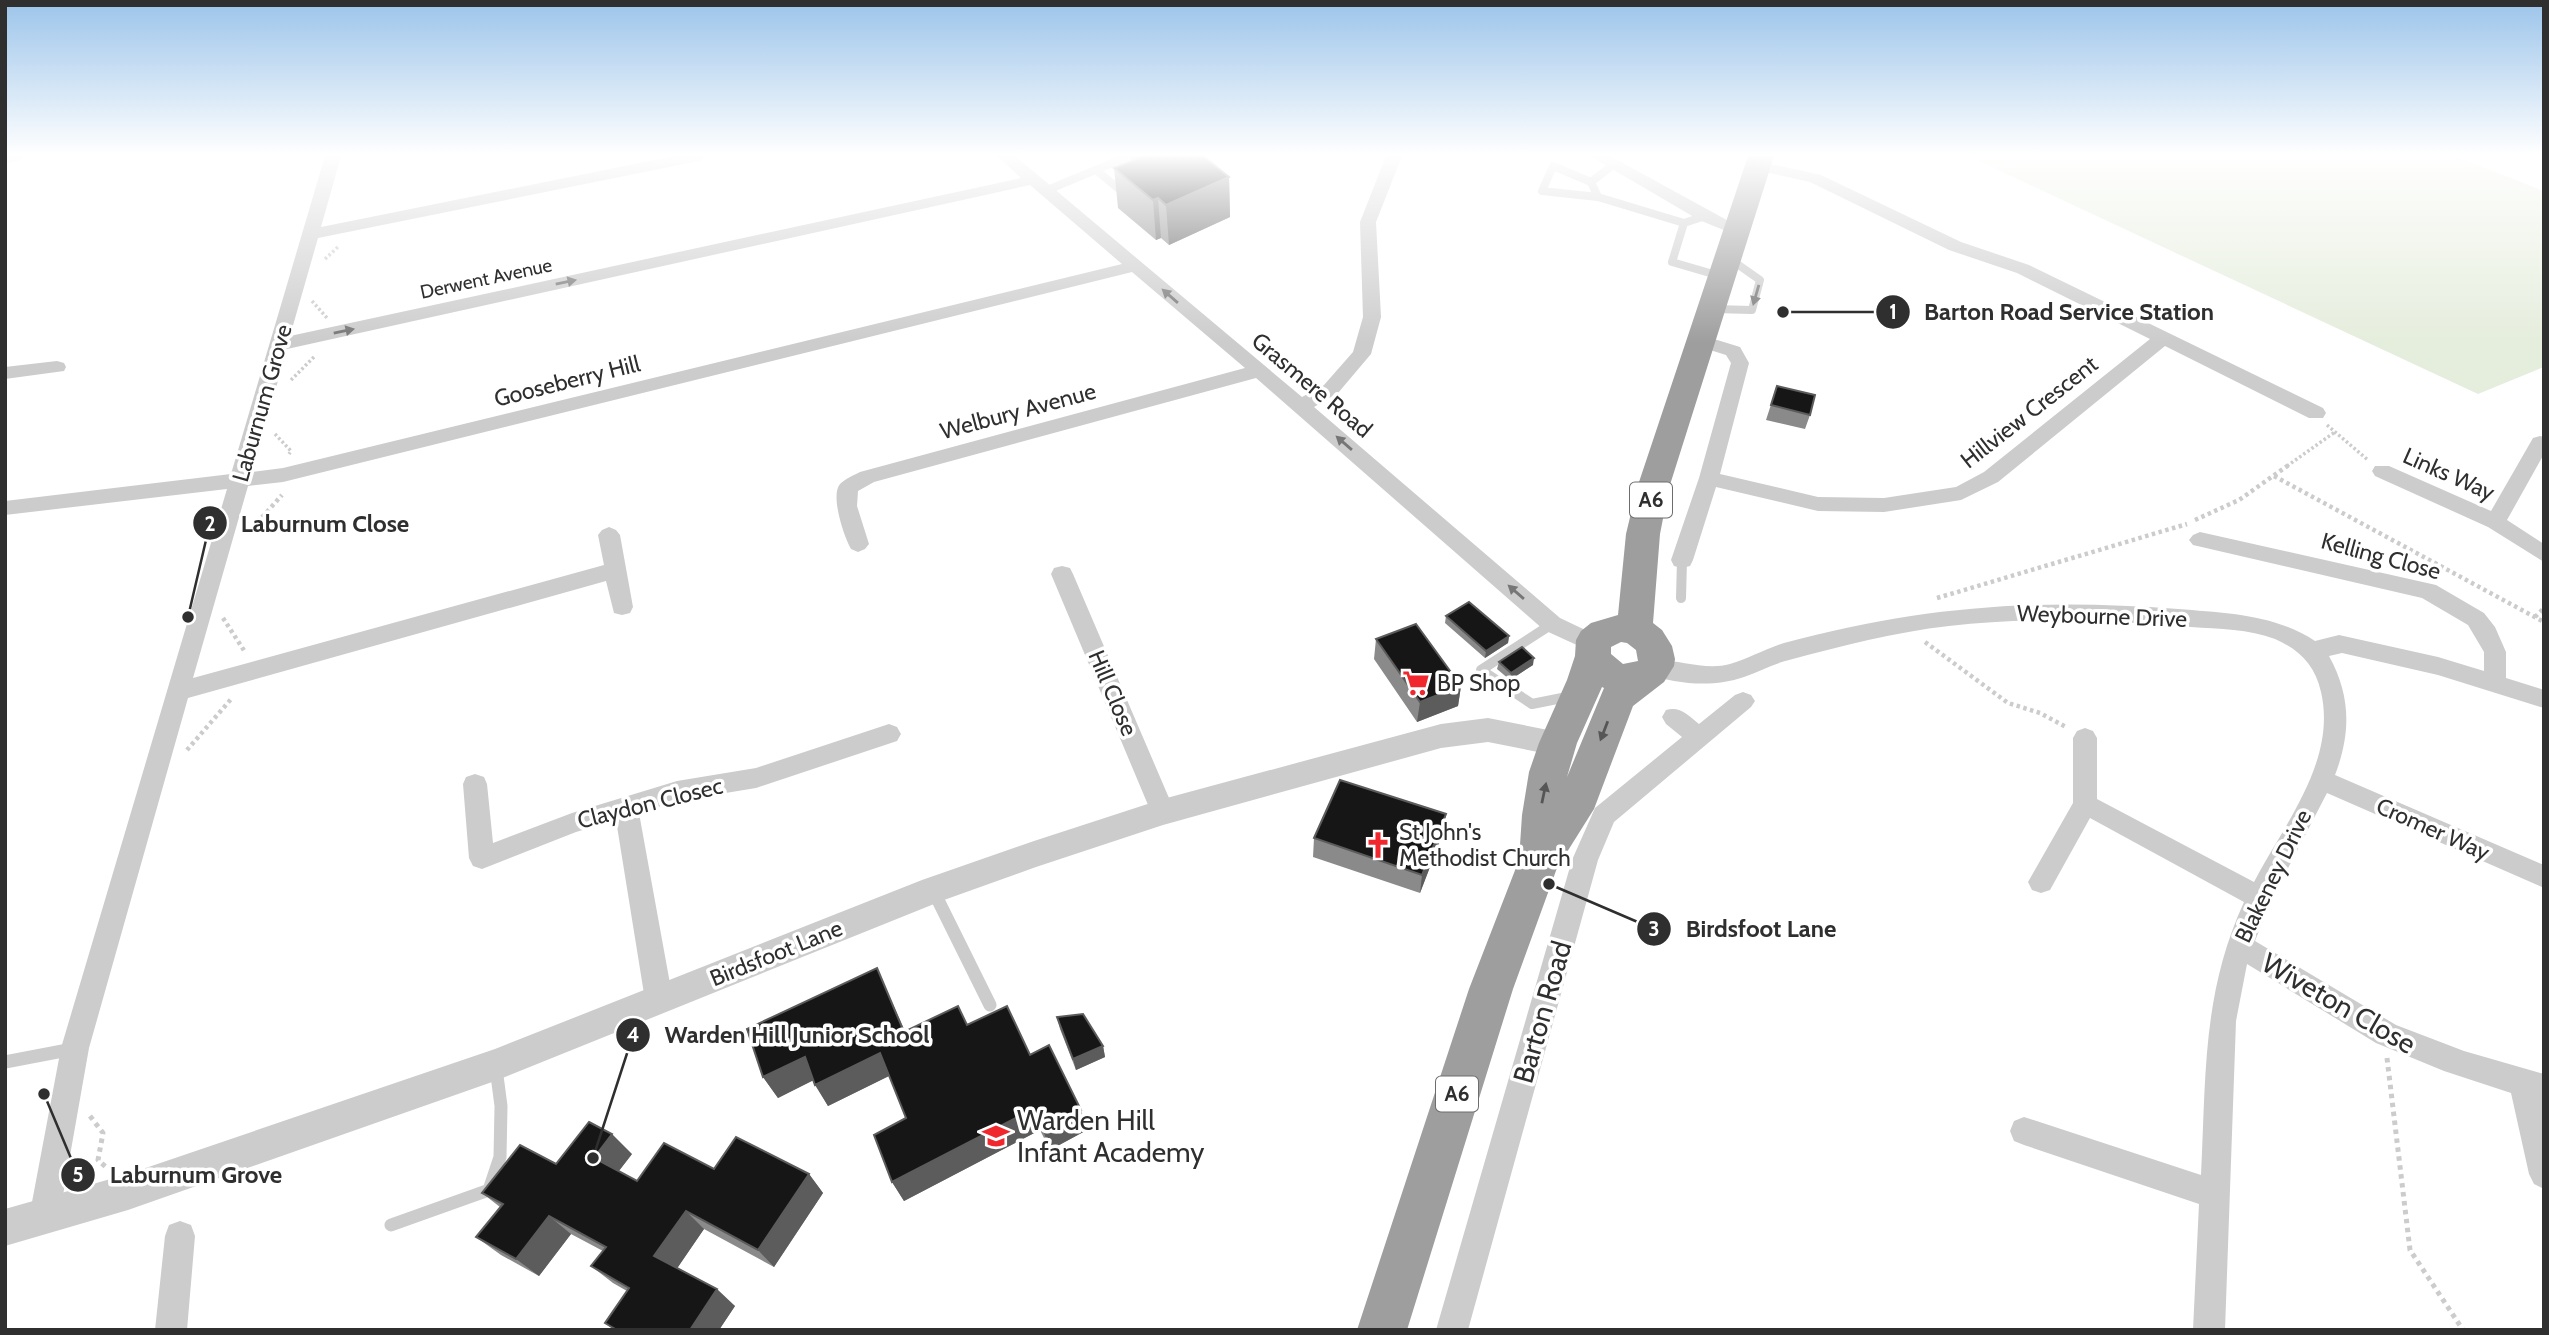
<svg xmlns="http://www.w3.org/2000/svg" width="2549" height="1335" font-family="Cabin,sans-serif">
<style>
.green{fill:#e5eddc}
.lines{fill:none;stroke-linecap:round;stroke-linejoin:round}
.path-far2{stroke:#ccc;stroke-width:3.5;stroke-dasharray:2.5 2.5;stroke-linecap:butt}
.path-far1{stroke:#ccc;stroke-width:4.5;stroke-dasharray:3.5 3.5;stroke-linecap:butt}
.path{stroke:#ccc;stroke-width:5;stroke-dasharray:4.5 4.5;stroke-linecap:butt}
.service-far2{stroke:#ccc;stroke-width:8}
.service-far1{stroke:#ccc;stroke-width:10}
.service{stroke:#ccc;stroke-width:13}
.minor{fill:#ccc;fill-rule:evenodd}
.tertiary{fill:#ccc;fill-rule:evenodd}
.trunk{fill:#9e9e9e;fill-rule:evenodd}
.wall{fill:#8a8a8a}
.shaded-wall{fill:#5c5c5c}
.building{fill:#161616;stroke:#5c5c5c;stroke-width:2}
.oneway{fill:#767676}
.oneway2{fill:#565656}
.labels{text-anchor:middle;stroke-width:7;stroke-linejoin:round;paint-order:stroke}
.far-street-label{font-size:19px;fill:#2f2f2f;stroke:#fff}
.shield{fill:#fff;stroke:#6d6d6d;stroke-width:2}
.shield-label{font-size:21px;font-weight:bold;fill:#2f2f2f}
.street-label{font-size:23px;fill:#2f2f2f;stroke:#fff}
.poi-label{font-size:23px;fill:#2f2f2f;stroke:#fff;text-anchor:start}
.near-street-label{font-size:28px;fill:#2f2f2f;stroke:#fff}
.near-poi-label{font-size:28px;fill:#2f2f2f;stroke:#fff;text-anchor:start}
.leader{fill:none;stroke:#2f2f2f;stroke-width:2.5}
.callout-dot{fill:#2f2f2f;stroke:#fff;stroke-width:2.5}
.mark-label{font-size:21px;text-anchor:middle;font-weight:bold;fill:#fff}
.callout-label{font-size:24px;text-anchor:middle;font-weight:bold;fill:#2f2f2f;stroke:#fff;stroke-width:7;stroke-linejoin:round;paint-order:stroke}
</style>
<rect width="100%" height="100%" fill="#fff"/>
<!-- green -->
<path class="green" d="M1968,156H2455L2544,191V367L2478,394Z"/>
<g class="lines">
<!-- path-far2 -->
<path class="path-far2" d="M325,259L339,246
M312,301L327,318
M291,380L315,356
M2327,425L2368,460
M275,434L291,451L289,454
M2287,466L2335,432"/>
<!-- path-far1 -->
<path class="path-far1" d="M2274,476L2544,622
M2195,520L2239,500L2290,464
M248,533L282,495
M1937,598L2187,524
M2535,617L2544,608
M223,618L245,652
M1925,642L2008,703L2040,713L2066,727
M187,750L232,698"/>
<!-- path -->
<path class="path" d="M2387,1058L2410,1250L2463,1330
M90,1116L103,1133L98,1160L108,1169"/>
<!-- service-far2 -->
<path class="service-far2" d="M1613,165L1591,182L1598,197L1684,223L1705,216
M1096,170L1126,195
M1591,182L1553,166L1542,191L1598,197
M1045,191L1129,156
M1684,223L1672,262L1720,276
M1714,309L1752,310L1760,280L1730,259"/>
<!-- service-far1 -->
<path class="service-far1" d="M1681,598L1682,560
M1552,624L1481,670L1532,704L1572,696"/>
<!-- service -->
<path class="service" d="M933,890L990,1005
M5,1062L73,1049
M391,1225L489,1190L500,1157L501,1106L496,1068"/>
<!-- minor -->
<path class="minor" d="M325,156H341L321,227L674,156H707L699,161L318,238L290,336L1021,178L997,156H1015L1302,397L1324,385L1353,352L1363,317L1360,222L1386,156H1402L1376,222L1381,317L1371,354L1338,393L1314,407L1560,618L1600,637L1603,643L1600,649L1592,652L1544,630L1256,378L874,482L858,491L857,506L869,544L865,549L858,552L851,549C844,537 830,495 840,484C845,479 854,475 860,472L1245,368L1132,272L283,482L248,486L193,678L604,565L598,535L602,530L609,527L616,530L620,535L633,607L630,613L622,615L614,613L606,581L188,698L89,1048L59,1218L55,1229L44,1233L33,1229L29,1218L61,1048L227,489L5,515V501L231,474ZM1030,185L1122,264L283,468L252,472L287,349Z
M1590,156H1610L1745,230L1736,235L1699,220Z
M1758,161L1821,175L1961,242L2029,265L2323,408L2326,413L2323,418H2309L2165,346L1998,482L1961,500L1884,512L1818,511L1716,487L1693,560L1690,566L1682,568L1674,566L1671,560L1699,478L1731,363L1726,355L1694,345L1692,341L1694,337L1701,335L1740,347L1749,363L1720,474L1818,497L1884,498L1956,487L1984,472L2150,339L2017,273L1949,250L1810,182L1752,169L1750,166L1752,163Z
M57,361L64,363L66,367L64,371L5,379V367Z
M2540,436L2544,437V454L2507,520L2544,544V562L2488,527L2375,476L2372,471L2375,466H2389L2491,511L2533,438Z
M2200,532L2436,585L2484,613L2495,627L2506,652V678L2544,690V708L2438,675L2342,653L2329,656C2351,696 2351,733 2335,775L2544,865V888L2327,793L2270,903L2255,941L2396,1025L2464,1051L2544,1074V1102L2542,1101L2544,1189L2534,1184L2529,1174L2511,1093L2444,1071L2376,1043L2247,964L2236,1021L2225,1330H2193L2199,1204L2024,1145L2014,1141L2010,1131L2014,1121L2024,1117L2201,1175C2206,1076 2202,994 2244,902L2090,818L2050,890L2041,893L2032,890L2028,882L2073,803V738L2077,731L2085,728L2093,731L2097,738V799L2254,882C2284,824 2337,761 2321,692C2315,665 2300,650 2275,639C2249,629 2219,629 2191,627C2110,621 2030,616 1949,626C1895,632 1841,646 1789,660C1773,664 1760,671 1744,677C1713,688 1677,684 1646,674L1643,668L1646,662C1668,655 1702,672 1730,664C1748,659 1765,649 1784,643C1921,606 2036,598 2178,609C2225,613 2274,614 2315,641L2339,635L2438,657L2484,671V652L2468,625L2422,598L2193,545L2189,540L2193,535Z
M1062,566L1070,568L1073,574L1175,812L1172,819L1163,822L1154,819L1151,812L1051,574L1054,568Z
M1743,692L1751,695L1755,701L1751,707L1614,822L1598,860L1468,1330H1436L1572,860L1595,808L1682,737L1666,724L1662,717L1666,710C1680,706 1688,715 1699,724L1735,695Z
M889,724L897,727L901,734L897,741L756,788L677,801L639,813L673,1000L669,1009L659,1013L649,1009L645,1000L616,820L576,832L482,869L473,866L469,858L463,784L466,777L475,774L484,777L487,784L493,843L572,813L677,781L756,768Z
M180,1221L191,1225L195,1236L187,1330H155L165,1236L169,1225Z"/>
<!-- tertiary -->
<path class="tertiary" d="M5,156H23L20,160L5,164Z
M1488,718L1558,732L1568,736L1573,744L1568,752L1558,756L1488,742L1441,748L1163,825L1036,867L944,900L495,1081L128,1210L5,1246V1209L128,1174L495,1049L922,880L1034,841L1163,799L1441,724Z"/>
<!-- trunk -->
<path class="trunk" d="M1748,156H1774L1669,488L1660,534L1653,623L1662,630L1672,646L1675,659L1674,666L1664,682L1633,706L1594,809L1557,868L1513,989L1407,1330H1357L1469,989L1519,860L1522,815L1529,772L1539,743L1567,680L1575,656L1576,640L1581,631L1591,623L1618,615L1626,534L1637,488ZM1621,642L1627,643L1636,650L1638,661L1623,664L1611,654V647ZM1602,687L1604,688L1567,777L1577,743Z"/>
</g>
<!-- wall -->
<path class="wall" d="M1131,156H1205V158L1229,177L1230,217L1169,245L1161,238L1156,240L1118,208L1114,168L1131,161Z
M1777,386L1810,415L1805,429L1766,420Z
M1446,616L1509,636L1508,643L1485,658L1445,623Z
M1376,639L1461,686L1458,706L1417,722L1374,659Z
M1499,662L1533,665L1510,680L1497,669Z
M1443,833L1420,893L1313,857L1314,838Z
M887,991L905,1031L967,1025L1030,1055L1081,1110L1087,1130L1050,1150L1040,1130L904,1201L892,1182L906,1118L889,1076L828,1106L813,1080L778,1098L763,1077Z
M1057,1017L1103,1046L1105,1057L1076,1070L1060,1029Z
M632,1154L619,1171L637,1181L714,1169L809,1174L823,1193L774,1267L704,1229L677,1268L735,1306L719,1330H614L605,1323L627,1291L613,1283L591,1266L603,1251L571,1234L539,1276L501,1255L476,1237L500,1207L482,1193Z"/>
<!-- shaded-wall -->
<path class="shaded-wall" d="M1229,177L1230,217L1169,245L1166,205Z
M1158,198L1161,238L1156,240L1153,200Z
M1509,636L1508,643L1485,658L1486,651Z
M1534,658L1533,665L1510,680L1511,673Z
M1461,686L1458,706L1417,722L1420,702Z
M1446,814L1443,833L1420,893L1422,875Z
M1103,1046L1105,1057L1076,1070L1073,1059Z
M880,1053L891,1075L828,1106L815,1085Z
M805,1057L818,1078L778,1098L763,1077Z
M1033,1109L1040,1130L904,1201L892,1182Z
M1081,1110L1087,1130L1050,1150L1043,1130Z
M612,1134L632,1154L614,1177L594,1158Z
M809,1174L823,1193L774,1267L758,1250Z
M686,1211L704,1229L674,1273L654,1256Z
M549,1216L571,1234L539,1276L516,1259Z
M717,1289L735,1306L719,1330H690Z"/>
<!-- building -->
<path class="building" d="M1144,156H1203L1229,177L1166,205L1158,198L1153,200L1114,168Z
M1777,386L1815,395L1810,415L1771,405Z
M1469,602L1509,636L1486,651L1446,616Z
M1416,624L1461,686L1420,702L1376,639Z
M1522,647L1534,658L1511,673L1499,662Z
M1340,780L1446,814L1422,875L1314,838Z
M877,968L904,1032L958,1006L967,1025L1007,1006L1030,1055L1049,1045L1081,1110L1043,1130L1033,1109L892,1182L874,1135L906,1118L880,1053L815,1085L805,1057L763,1077L747,1029Z
M1083,1014L1103,1046L1073,1059L1057,1017Z
M589,1122L612,1134L594,1158L637,1181L664,1143L714,1169L736,1137L809,1174L758,1250L686,1211L654,1256L717,1289L690,1330H617L605,1323L629,1288L591,1266L606,1247L549,1216L516,1259L476,1237L503,1204L482,1193L520,1145L556,1164Z"/>
<!-- one-way arrows -->
<defs><path id="oneway-solid" d="M-6-.8H1V-3.2L6.5 0L1 3.2V.8H-6Z" transform="scale(1.75)"/></defs>
<g class="oneway">
<use href="#oneway-solid" transform="translate(566 282) rotate(-12)"/>
<use href="#oneway-solid" transform="translate(1756 295) rotate(106)"/>
<use href="#oneway-solid" transform="translate(1170 296) rotate(-139)"/>
<use href="#oneway-solid" transform="translate(344 331) rotate(-12)"/>
<use href="#oneway-solid" transform="translate(1344 443) rotate(-139)"/>
<use href="#oneway-solid" transform="translate(1516 592) rotate(-139)"/>
</g>
<g class="oneway2">
<use href="#oneway-solid" transform="translate(1604 731) rotate(111)"/>
<use href="#oneway-solid" transform="translate(1544 793) rotate(-78)"/>
</g>
<!-- sky -->
<linearGradient id="sky" x2="0" y2="1"><stop stop-color="#9bc4ea"/><stop offset="0.45" stop-color="#fff"/><stop offset="1" stop-color="#fff" stop-opacity="0"/></linearGradient>
<rect width="2549" height="343" fill="url(#sky)"/>
<!-- icons -->
<defs>
<symbol id="supermarket-bare" viewBox="-9 -9 18 18"><path d="M-6-5.5h2.5l.6 2H6L4.5 2H-2.5L-4.4-4H-6ZM-1.5 3.2a1.3 1.3 0 1 0 .1 0ZM3 3.2a1.3 1.3 0 1 0 .1 0Z" fill="#f0282e" stroke="#fff" stroke-width="2.5" paint-order="stroke"/></symbol>
<symbol id="church-bare" viewBox="-9 -9 18 18"><path d="M-1.2-6h2.4v3.5h3.3v2.4h-3.3V6h-2.4V-.1h-3.3v-2.4h3.3Z" fill="#f0282e" stroke="#fff" stroke-width="2.5" paint-order="stroke"/></symbol>
<symbol id="school-bare" viewBox="-9 -9 18 18"><path d="M0-5L7-2L0 1L-7-2ZM-4 1L0 2.5L4 1V4Q0 6-4 4Z" fill="#f0282e" stroke="#fff" stroke-width="2.5" paint-order="stroke"/></symbol>
</defs>
<g fill-rule="evenodd">
<use href="#supermarket-bare" x="1397" y="664" width="38" height="38"/>
<use href="#church-bare" x="1359" y="826" width="38" height="38"/>
<use href="#school-bare" x="977" y="1117" width="38" height="38"/>
</g>
<g class="labels">
<!-- far-street labels -->
<g class="far-street-label">
<text transform="translate(486 278) rotate(-12)" y="7">Derwent Avenue</text>
</g>
<!-- shield labels -->
<g class="shield">
<rect x="1630" y="482.5" width="42" height="35" rx="5"/>
<rect x="1436" y="1076.5" width="42" height="35" rx="5"/>
</g>
<g class="shield-label">
<text x="1651" y="507">A6</text>
<text x="1457" y="1101">A6</text>
</g>
<!-- street labels -->
<g class="street-label">
<text transform="translate(567 381) rotate(-14)" y="8">Gooseberry Hill</text>
<text transform="translate(1312 385) rotate(40)" y="8">Grasmere Road</text>
<text transform="translate(262 403) rotate(-74)" y="8">Laburnum Grove</text>
<text transform="translate(1018 411) rotate(-15)" y="8">Welbury Avenue</text>
<text transform="translate(2029 412) rotate(-38)" y="8">Hillview Crescent</text>
<text transform="translate(2449 474) rotate(24)" y="8">Links Way</text>
<text transform="translate(2381 556) rotate(15)" y="8">Kelling Close</text>
<text transform="translate(2102 616) rotate(2)" y="8">Weybourne Drive</text>
<text transform="translate(1113 693) rotate(67)" y="8">Hill Close</text>
<text transform="translate(650 803) rotate(-14)" y="8">Claydon Closec</text>
<text transform="translate(2433 829) rotate(24)" y="8">Cromer Way</text>
<text transform="translate(2273 876) rotate(-64)" y="8">Blakeney Drive</text>
<text transform="translate(776 953) rotate(-22)" y="8">Birdsfoot Lane</text>
</g>
<!-- poi labels -->
<g class="poi-label">
<text x="1437" y="691">BP Shop</text>
<text x="1399" y="840">St John's<tspan x="1399" dy="26">Methodist Church</tspan></text>
</g>
<!-- near-street labels -->
<g class="near-street-label">
<text transform="translate(2339 1003) rotate(30)" y="10">Wiveton Close</text>
<text transform="translate(1542 1012) rotate(-74)" y="10">Barton Road</text>
</g>
<!-- near-poi labels -->
<g class="near-poi-label">
<text x="1017" y="1130">Warden Hill<tspan x="1017" dy="32">Infant Academy</tspan></text>
</g>
</g>
<!-- callouts -->
<path class="leader" d="M1783 312L1893 312M188 617L210 523M1549 884L1654 929M593 1158L633 1035M44 1094L78 1175"/>
<g class="callout-dot">
<circle cx="1783" cy="312" r="7"/>
<circle cx="188" cy="617" r="7"/>
<circle cx="1549" cy="884" r="7"/>
<circle cx="593" cy="1158" r="7"/>
<circle cx="44" cy="1094" r="7"/>
<circle cx="1893" cy="312" r="18"/>
<circle cx="210" cy="523" r="18"/>
<circle cx="1654" cy="929" r="18"/>
<circle cx="633" cy="1035" r="18"/>
<circle cx="78" cy="1175" r="18"/>
</g>
<g class="mark-label">
<text x="1893" y="319">1</text>
<text x="210" y="531">2</text>
<text x="1654" y="936">3</text>
<text x="633" y="1042">4</text>
<text x="78" y="1182">5</text>
</g>
<g class="callout-label">
<text x="2069" y="320">Barton Road Service Station</text>
<text x="325" y="532">Laburnum Close</text>
<text x="1761" y="937">Birdsfoot Lane</text>
<text x="797" y="1043">Warden Hill Junior School</text>
<text x="196" y="1183">Laburnum Grove</text>
</g>
<!-- border -->
<rect width="2549" height="1335" fill="none" stroke="#2f2f2f" stroke-width="14"/>
</svg>
